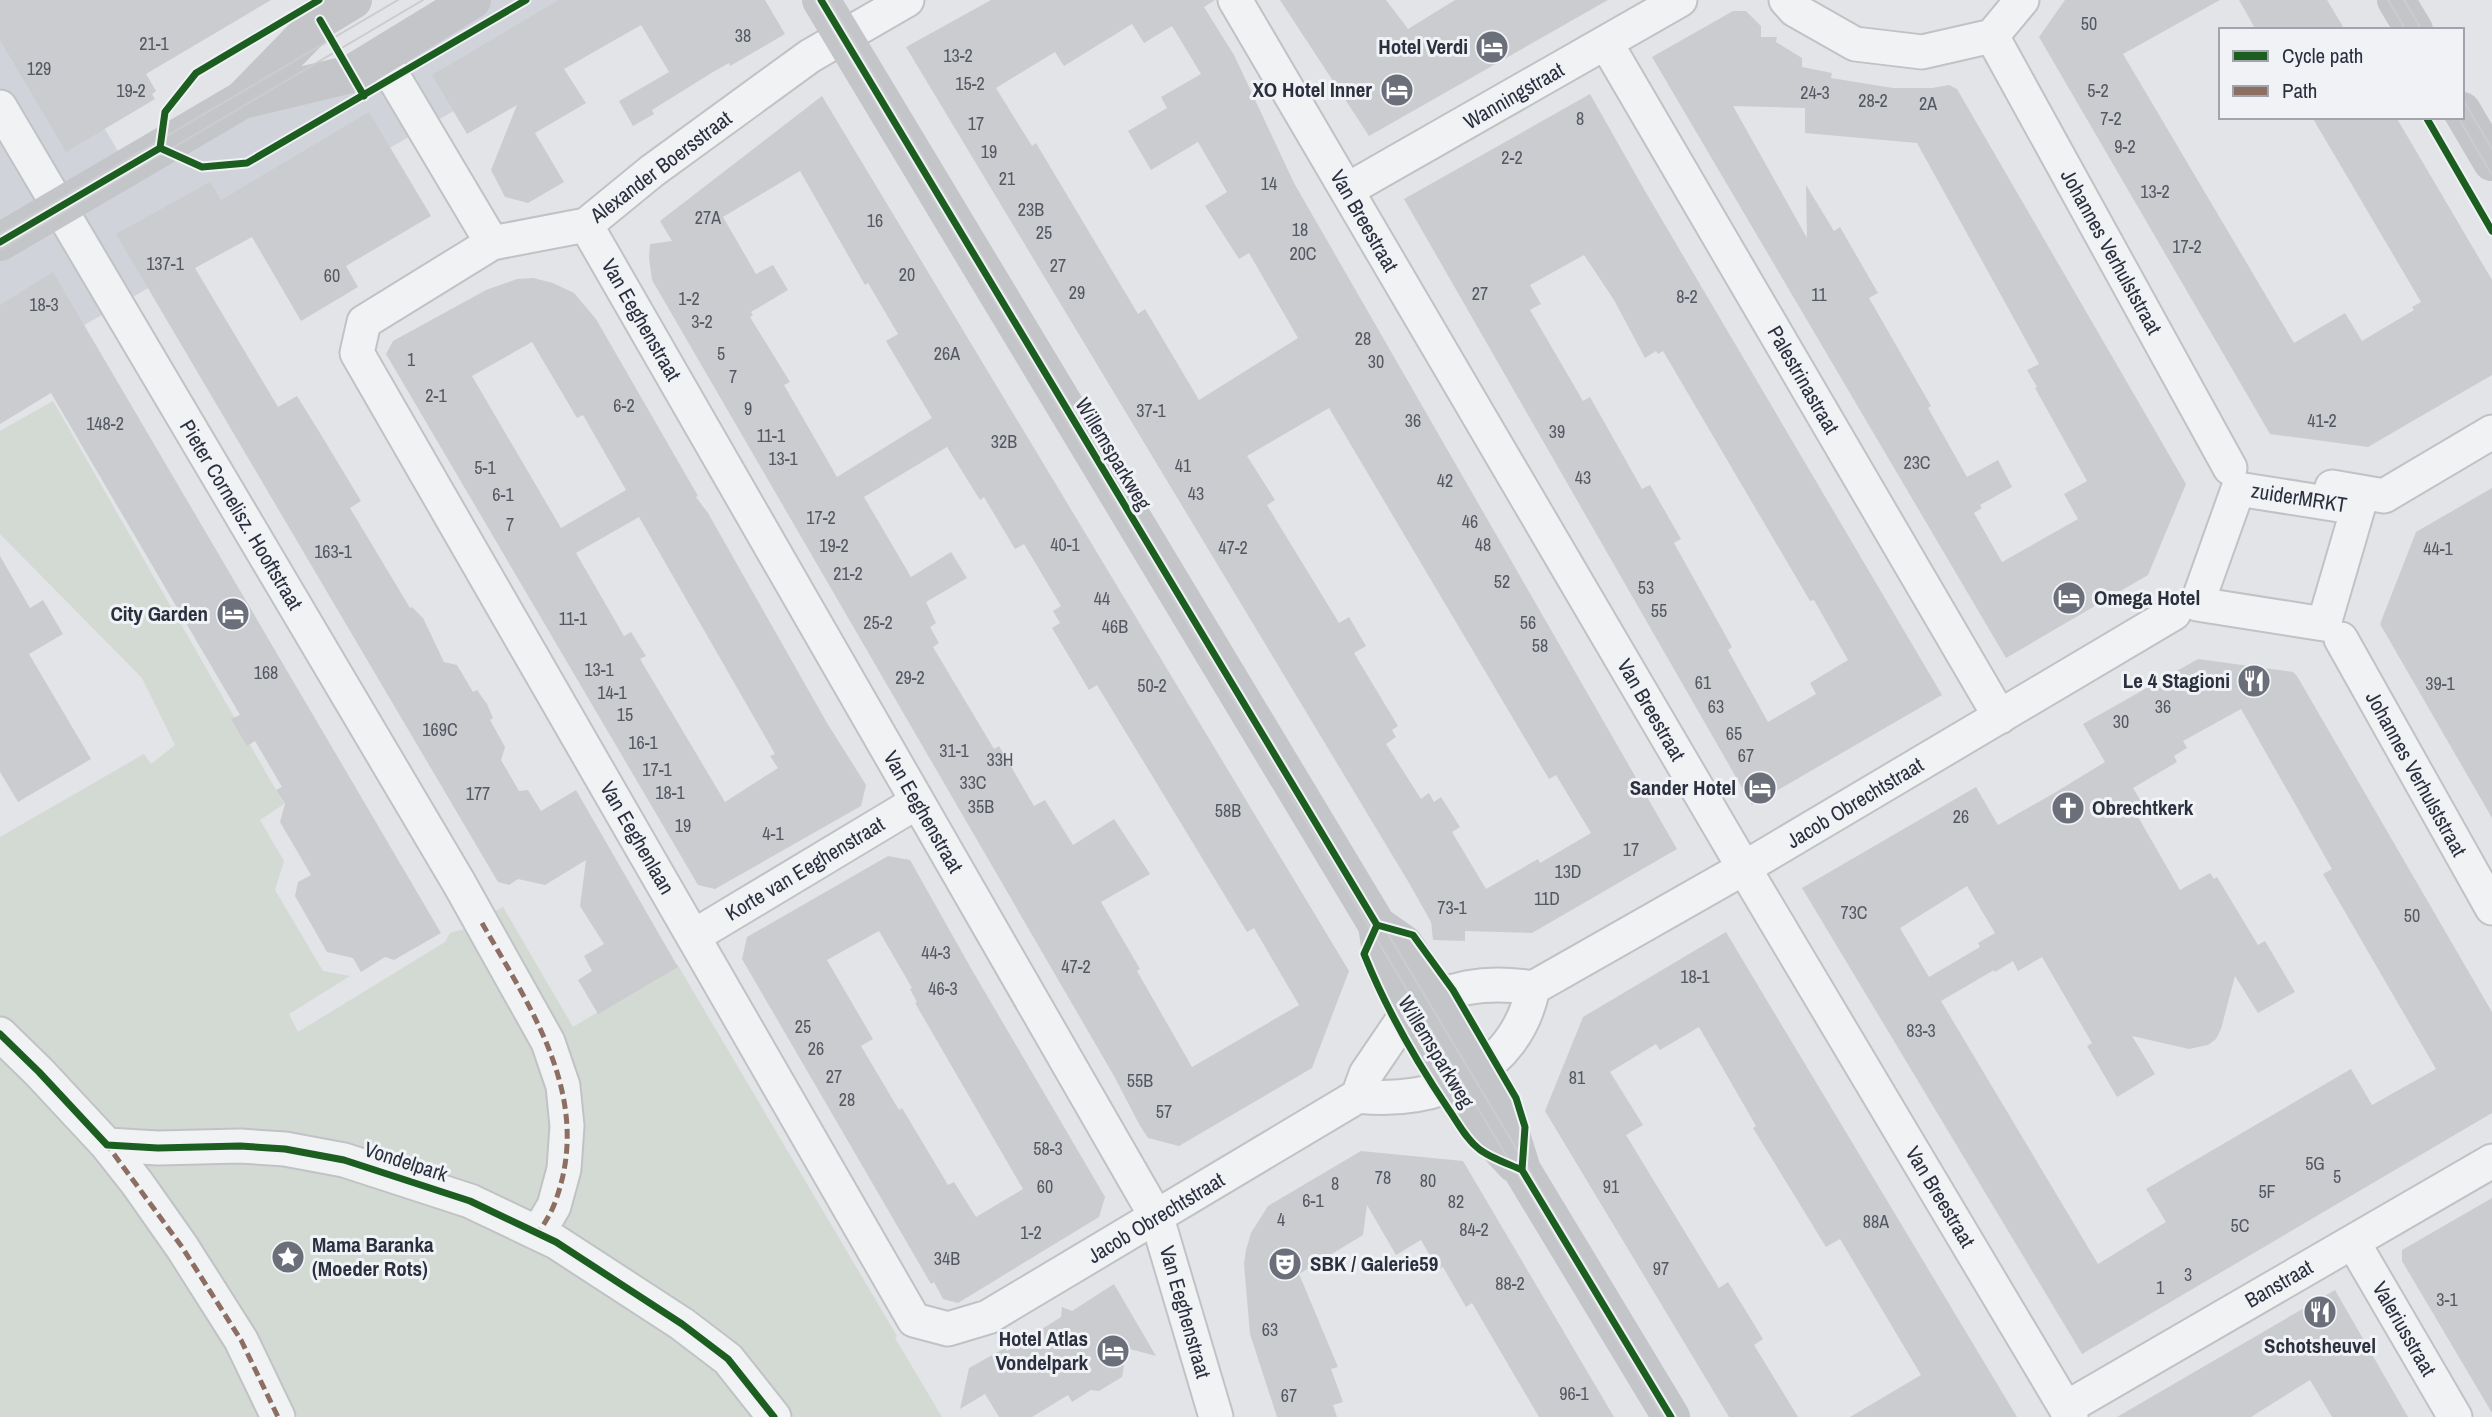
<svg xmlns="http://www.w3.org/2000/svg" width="2492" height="1417" font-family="'Archivo Narrow',sans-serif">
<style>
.built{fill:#d1d3da}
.green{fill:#d2dad3}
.building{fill:#cbcccf;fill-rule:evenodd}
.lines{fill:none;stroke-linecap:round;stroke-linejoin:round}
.street-casing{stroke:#c1c2c5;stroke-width:37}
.street{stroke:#f1f2f4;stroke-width:33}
.secondary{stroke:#c3c5c8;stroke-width:38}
.tram{stroke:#cbccce;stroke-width:2}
.quiet{stroke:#8d6e63;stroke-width:5;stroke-dasharray:10 5;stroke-linecap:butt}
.cycleway-casing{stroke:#f0f2f6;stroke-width:11}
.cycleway{stroke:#1b5e20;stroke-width:7}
.labels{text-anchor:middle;stroke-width:6;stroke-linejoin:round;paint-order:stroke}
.number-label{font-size:18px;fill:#545863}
.poi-label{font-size:21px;font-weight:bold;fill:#2b303e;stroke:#f0f2f6;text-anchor:end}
.street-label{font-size:21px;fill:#2b303e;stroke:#f0f2f6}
</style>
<rect width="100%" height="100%" fill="#e2e4e7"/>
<!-- built -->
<path class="built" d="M0,0H28L134,178L443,0H645L0,374Z"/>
<!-- green -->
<path class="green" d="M53,401L284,804L260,820L284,861L275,890L323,971L350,976L289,1014L298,1032L445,942L450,933L464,929L503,907L573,1027L677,964L897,1336L895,1338L942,1417H0V837L144,754L151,764L175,745L142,678L0,534V431Z"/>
<!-- building -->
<path class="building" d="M0,0H271L146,74L156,91L152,94L155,99L66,152L0,40Z
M559,0H765L785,34L730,66L729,63L713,72L652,110L654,114L633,126L619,101L669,72L641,25L564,69L586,103L535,133L564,182L528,203L505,197L491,170L517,105L467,134L432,75Z
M991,0H1215L1204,7L1234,55L1294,183L1677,849L1532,933L1465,931V941L1433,940L1431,922L1409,883L906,47ZM1132,24L1144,43L1172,26L1201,74L1161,97L1167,108L1128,131L1151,170L1198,142L1227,192L1205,206L1239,259L1249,253L1298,338L1199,400L1145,309L1138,314L1036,143L1032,146L996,88L1055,52L1064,66ZM1329,408L1549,779L1556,775L1591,833L1540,863L1538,859L1486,889L1452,832L1460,827L1441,797L1434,802L1429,793L1421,799L1386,744L1396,737L1392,730L1398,726L1354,653L1366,646L1349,617L1339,623L1267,505L1275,500L1247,456Z
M1280,0H1386L1408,29L1455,0H1608L1369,136Z
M2065,0H2220L2123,54L2294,343L2345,313L2362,341L2414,310L2412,307L2421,302L2312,117H2396L2492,280V375L2368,447L2270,434L2039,37Z
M2239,0H2327L2345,30H2256Z
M1733,11H1746L1761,26V37H1777L1776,42L1802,58V67L1832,73L1831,78L1893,88H1932L1949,85L1957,89L2186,484L2148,575L2006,658L1652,57ZM1733,106L1805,108V133L1917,143L2039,364L2027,370L2037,387L2035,388L2087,481L2064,494L2078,519L2002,562L1974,513L1982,508L1980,505L2012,487L1998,460L1967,477L1928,408L1931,406L1869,298L1878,293L1840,227L1834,231L1806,185L1807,238Z
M1590,94L1645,191L1942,695L1752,805L1404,199ZM1584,255L1614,300L1645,358L1656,351L1658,354L1663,351L1810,601L1814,600L1848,660L1810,683L1816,694L1768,722L1728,650L1732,647L1674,543L1681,539L1650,485L1642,489L1590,397L1583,401L1530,310L1541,304L1530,285Z
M822,96L1349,971L1312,1068L1179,1146L1148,1138L1139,1124L1114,1076L652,280L649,258L650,244L672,241L660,221ZM800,171L865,285L868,283L898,334L886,341L932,418L837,477L784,385L790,382L750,317L753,315L751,312L788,290L773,265L756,274L723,217ZM947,447L980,500L984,497L1015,549L1024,544L1061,606L1053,611L1060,623L1052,628L1089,690L1097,685L1247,932L1254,928L1299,1005L1192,1067L1137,971L1140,969L1101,902L1150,874L1114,819L1073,845L1045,800L1034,806L999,746L994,749L933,647L939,643L930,627L936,623L926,602L967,578L951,552L911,577L864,497Z
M369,112L431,216L346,266L358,287L301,321L252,237L195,268L278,407L297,396L323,438L361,501L350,508L410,608L412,607L423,618L444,662L457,665L473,692L477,690L487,704L493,718L490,720L505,747L501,760L519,791L528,790L541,811L576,790L678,967L598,1014L578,980L592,971L584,956L604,944L580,906L586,860L545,885L518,879L509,885L498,882L116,234L210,182L221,200Z
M53,272L441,933L394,960L385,957L361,972L353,958L327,952L295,896L298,882L311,875L280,822L285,804L276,790L282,787L255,741L247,746L231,719L240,715L51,393L0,424V305Z
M533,278L553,283L574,293L596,319L698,496L696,497L708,513L827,723L866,785L861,806L715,889L698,885L386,354L393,341L486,290L517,279ZM532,342L577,418L583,415L626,490L561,528L472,376ZM639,517L775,754L770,756L778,768L725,802L640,659L646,656L631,632L624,636L576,553Z
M2492,488V818L2380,624L2416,532Z
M0,556L30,608L43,600L63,634L29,654L91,759L18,802L0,772Z
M2198,659L2293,672L2297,676L2492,1012V1113L2082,1354L1802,888L1976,787L1998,825L2056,792L2105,762L2083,724ZM2241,709L2332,869L2323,874L2436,1069L2372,1105L2351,1069L2146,1189L2166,1222L2098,1264L1941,1001L1994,970L1995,972L2013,961L2018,971L2042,957L2092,1043L2087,1046L2117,1097L2155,1074L2132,1036L2189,1049L2208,1045L2216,1039L2221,1029L2235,976L2258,1013L2295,992L2265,941L2258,945L2217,877L2214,879L2210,873L2180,890L2137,815L2146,809L2133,788L2177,762L2174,756L2187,748L2183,741ZM1967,886L1995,933L1978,943L1980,947L1929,977L1900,928Z
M888,856L910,860L972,970L1105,1197L1099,1217L958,1303L943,1299L934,1282L931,1284L742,959L747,937ZM879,931L912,988L910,989L917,1002L915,1003L1023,1189L976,1217L954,1182L948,1185L902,1108L899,1110L861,1046L873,1039L827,960Z
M1726,932L1766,999L2017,1417H1850L1921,1375L1840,1239L1826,1247L1753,1128L1756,1126L1699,1027L1660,1050L1656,1044L1610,1072L1643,1125L1626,1135L1719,1288L1728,1282L1746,1311L1763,1339L1754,1345L1798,1417H1729L1545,1111L1583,1017Z
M1361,1151L1463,1161L1614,1417H1539L1472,1303L1466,1307L1443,1267L1438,1270L1421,1240L1396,1255L1367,1205L1363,1235L1299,1274L1338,1367L1331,1369L1343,1402L1333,1405L1337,1417H1277L1250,1334L1244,1264L1246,1250L1251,1233L1268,1206Z
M2492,1198V1413L2402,1261V1250Z
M1114,1284L1156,1356L1111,1344L1124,1366L1122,1377L1099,1391L1091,1390L1072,1402L1068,1395L1032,1417H999L985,1394L960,1409L969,1368L1005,1348L1007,1351L1061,1317L1062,1307L1072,1311Z
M2335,1290L2408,1417H2332L2310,1380L2251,1417H2117Z"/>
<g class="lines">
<defs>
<path id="street" d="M907,0L810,56L652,171L586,225L492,243L364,322L357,353L914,1320L948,1329L988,1317L1358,1096C1437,1105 1516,1072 1533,988
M1235,0L1744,868L2071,1417
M1786,0L1795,10L1855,44L1922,52L1992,36L2022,0
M1992,36L2230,468
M1606,43L2000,717
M381,56L492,243
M0,107L459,883L548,1042L563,1086L567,1126L564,1169L554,1206L538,1233
M1347,190L1680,0
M586,225L1157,1218L1216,1417
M2332,487L2384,496
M2238,489L2358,508L2324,624L2197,604Z
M2384,496L2492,432
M2341,639L2492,908
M694,936L917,802
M0,1034L39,1072L107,1145L137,1183L182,1247L241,1340L278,1417
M1358,1096L1366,1074L1408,1012C1448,987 1486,980 1533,988L1744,868L2174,613
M107,1145L158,1148L240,1146L285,1149L344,1160L470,1201L556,1242L682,1324L728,1359L774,1417
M2353,1242L2455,1417
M2066,1408L2492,1161"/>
</defs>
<!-- street casing -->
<use href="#street" class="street-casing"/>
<!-- street -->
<use href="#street" class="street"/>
<!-- secondary -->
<path class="secondary" d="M821,0L1377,925L1404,944L1438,996L1502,1106L1522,1170L1671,1417
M2396,0L2414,30
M242,100L320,20L353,0
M2462,111L2492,162
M0,242L242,100L351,74L472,0
M1377,925L1382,959L1387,974L1408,1012L1476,1122L1515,1164"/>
<!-- tram -->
<path class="tram" d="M814,0L1663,1417
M829,0L1677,1417
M2388,0L2406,30
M2404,0L2422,30
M2462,98L2492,149
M2458,117L2492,175
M0,234L398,0
M0,250L423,0"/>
<!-- quiet -->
<path class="quiet" d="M482,923C532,1011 595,1100 554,1205C550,1215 544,1224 538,1233
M105,1142L182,1247L241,1340L278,1417"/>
<defs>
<path id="cycleway" d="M821,0L1377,925L1413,935L1453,990L1516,1098L1525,1127L1522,1170
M320,20L364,96
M2426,117L2492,231
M160,148L202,167L247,163L526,0
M160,148L165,112L196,73L319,0
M0,242L160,148
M1377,925L1364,954C1386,1009 1416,1061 1449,1110C1458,1123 1466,1139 1479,1149C1490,1158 1509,1164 1522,1170L1671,1417
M0,1034L39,1072L107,1145L158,1148L240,1146L285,1149L344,1160L470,1201L556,1242L682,1324L728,1359L774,1417"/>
</defs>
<!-- cycleway casing -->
<use href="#cycleway" class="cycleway-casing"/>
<!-- cycleway -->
<use href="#cycleway" class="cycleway"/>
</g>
<!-- icons -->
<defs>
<symbol id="hotel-disc" viewBox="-11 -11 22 22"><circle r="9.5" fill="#6b6f79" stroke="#f0f2f6"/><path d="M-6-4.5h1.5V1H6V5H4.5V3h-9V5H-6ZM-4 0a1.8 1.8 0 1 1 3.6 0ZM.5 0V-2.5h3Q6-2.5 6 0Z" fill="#fff"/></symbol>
<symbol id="restaurant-disc" viewBox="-11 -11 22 22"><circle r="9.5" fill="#6b6f79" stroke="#f0f2f6"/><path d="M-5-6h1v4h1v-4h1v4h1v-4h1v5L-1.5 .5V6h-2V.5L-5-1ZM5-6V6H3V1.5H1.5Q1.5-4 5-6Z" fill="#fff"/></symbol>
<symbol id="church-disc" viewBox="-11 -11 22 22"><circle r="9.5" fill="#6b6f79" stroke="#f0f2f6"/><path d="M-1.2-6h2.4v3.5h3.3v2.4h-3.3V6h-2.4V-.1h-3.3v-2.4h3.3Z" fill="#fff"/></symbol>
<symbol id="sight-disc" viewBox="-11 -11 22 22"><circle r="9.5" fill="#6b6f79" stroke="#f0f2f6"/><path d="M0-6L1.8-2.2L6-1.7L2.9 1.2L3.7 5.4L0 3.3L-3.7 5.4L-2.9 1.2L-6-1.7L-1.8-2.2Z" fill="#fff"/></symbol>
<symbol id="theatre-disc" viewBox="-11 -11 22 22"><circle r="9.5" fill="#6b6f79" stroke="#f0f2f6"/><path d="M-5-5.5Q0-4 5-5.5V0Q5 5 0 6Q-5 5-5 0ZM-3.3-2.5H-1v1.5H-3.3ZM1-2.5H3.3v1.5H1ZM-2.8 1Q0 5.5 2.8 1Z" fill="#fff"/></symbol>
</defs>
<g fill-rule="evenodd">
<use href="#hotel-disc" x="1473" y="28" width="38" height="38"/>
<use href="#hotel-disc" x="1378" y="71" width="38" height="38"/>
<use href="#hotel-disc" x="2050" y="579" width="38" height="38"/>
<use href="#hotel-disc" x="214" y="595" width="38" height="38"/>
<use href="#restaurant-disc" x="2235" y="662" width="38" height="38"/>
<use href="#hotel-disc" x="1741" y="769" width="38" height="38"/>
<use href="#church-disc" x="2049" y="789" width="38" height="38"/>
<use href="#sight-disc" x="269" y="1238" width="38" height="38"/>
<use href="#theatre-disc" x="1266" y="1245" width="38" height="38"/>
<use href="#restaurant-disc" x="2301" y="1293" width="38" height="38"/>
<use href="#hotel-disc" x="1094" y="1332" width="38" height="38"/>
</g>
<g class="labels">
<!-- number labels -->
<g class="number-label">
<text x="2089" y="30">50</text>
<text x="743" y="42">38</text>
<text x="154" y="50">21-1</text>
<text x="958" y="62">13-2</text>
<text x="39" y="75">129</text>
<text x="970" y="90">15-2</text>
<text x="131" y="97">19-2</text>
<text x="2098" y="97">5-2</text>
<text x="1815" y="99">24-3</text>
<text x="1873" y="107">28-2</text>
<text x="1928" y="110">2A</text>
<text x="1580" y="125">8</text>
<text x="2111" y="125">7-2</text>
<text x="976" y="130">17</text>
<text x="2125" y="153">9-2</text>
<text x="989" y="158">19</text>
<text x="1512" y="164">2-2</text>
<text x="1007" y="185">21</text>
<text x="1269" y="190">14</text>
<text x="2155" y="198">13-2</text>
<text x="1031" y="216">23B</text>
<text x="708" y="224">27A</text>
<text x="875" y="227">16</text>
<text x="1300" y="236">18</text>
<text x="1044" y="239">25</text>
<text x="2187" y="253">17-2</text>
<text x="1303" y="260">20C</text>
<text x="165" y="270">137-1</text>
<text x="1058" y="272">27</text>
<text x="907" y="281">20</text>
<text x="332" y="282">60</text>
<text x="1077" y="299">29</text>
<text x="1480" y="300">27</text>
<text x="1819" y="301">11</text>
<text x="1687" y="303">8-2</text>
<text x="689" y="305">1-2</text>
<text x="44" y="311">18-3</text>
<text x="702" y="328">3-2</text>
<text x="1363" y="345">28</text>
<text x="721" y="360">5</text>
<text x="947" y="360">26A</text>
<text x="411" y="366">1</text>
<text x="1376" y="368">30</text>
<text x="733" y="383">7</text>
<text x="436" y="402">2-1</text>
<text x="624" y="412">6-2</text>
<text x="748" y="415">9</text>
<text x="1151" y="417">37-1</text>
<text x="1413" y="427">36</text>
<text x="2322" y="427">41-2</text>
<text x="105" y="430">148-2</text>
<text x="1557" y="438">39</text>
<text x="771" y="442">11-1</text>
<text x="1004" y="448">32B</text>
<text x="783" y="465">13-1</text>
<text x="1917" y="469">23C</text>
<text x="1183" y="472">41</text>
<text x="485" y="474">5-1</text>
<text x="1583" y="484">43</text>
<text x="1445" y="487">42</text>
<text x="1196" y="500">43</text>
<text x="503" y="501">6-1</text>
<text x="821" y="524">17-2</text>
<text x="1470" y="528">46</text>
<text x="510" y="531">7</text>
<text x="1065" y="551">40-1</text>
<text x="1483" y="551">48</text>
<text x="834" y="552">19-2</text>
<text x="1233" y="554">47-2</text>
<text x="2438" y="555">44-1</text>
<text x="333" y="558">163-1</text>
<text x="848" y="580">21-2</text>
<text x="1502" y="588">52</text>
<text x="1646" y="594">53</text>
<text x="1102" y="605">44</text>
<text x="1659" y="617">55</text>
<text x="573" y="625">11-1</text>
<text x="878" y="629">25-2</text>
<text x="1528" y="629">56</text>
<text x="1115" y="633">46B</text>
<text x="1540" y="652">58</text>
<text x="599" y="676">13-1</text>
<text x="266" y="679">168</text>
<text x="910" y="684">29-2</text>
<text x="1703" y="689">61</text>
<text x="2440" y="690">39-1</text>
<text x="1152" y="692">50-2</text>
<text x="612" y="699">14-1</text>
<text x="1716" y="713">63</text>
<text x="2163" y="713">36</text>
<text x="625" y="721">15</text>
<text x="2121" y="728">30</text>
<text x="440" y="736">169C</text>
<text x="1734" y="740">65</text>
<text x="643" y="749">16-1</text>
<text x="954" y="757">31-1</text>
<text x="1746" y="762">67</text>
<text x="1000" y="766">33H</text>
<text x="657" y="776">17-1</text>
<text x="973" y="789">33C</text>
<text x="670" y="799">18-1</text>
<text x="478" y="800">177</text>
<text x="981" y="813">35B</text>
<text x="1228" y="817">58B</text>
<text x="1961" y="823">26</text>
<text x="683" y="832">19</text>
<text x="773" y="840">4-1</text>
<text x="1631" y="856">17</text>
<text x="1568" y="878">13D</text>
<text x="1547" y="905">11D</text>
<text x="1452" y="914">73-1</text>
<text x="1854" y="919">73C</text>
<text x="2412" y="922">50</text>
<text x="936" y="959">44-3</text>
<text x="1076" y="973">47-2</text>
<text x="1695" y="983">18-1</text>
<text x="943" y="995">46-3</text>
<text x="803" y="1033">25</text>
<text x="1921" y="1037">83-3</text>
<text x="816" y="1055">26</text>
<text x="834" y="1083">27</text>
<text x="1577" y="1084">81</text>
<text x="1140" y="1087">55B</text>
<text x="847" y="1106">28</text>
<text x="1164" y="1118">57</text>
<text x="1048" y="1155">58-3</text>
<text x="2315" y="1170">5G</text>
<text x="2337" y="1183">5</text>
<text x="1383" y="1184">78</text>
<text x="1428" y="1187">80</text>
<text x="1335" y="1190">8</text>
<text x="1045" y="1193">60</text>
<text x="1611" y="1193">91</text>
<text x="2267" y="1198">5F</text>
<text x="1313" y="1207">6-1</text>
<text x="1456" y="1208">82</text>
<text x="1281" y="1226">4</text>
<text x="1876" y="1228">88A</text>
<text x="2240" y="1232">5C</text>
<text x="1474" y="1236">84-2</text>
<text x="1031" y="1239">1-2</text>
<text x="947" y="1265">34B</text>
<text x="1661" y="1275">97</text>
<text x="2188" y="1281">3</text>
<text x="1510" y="1290">88-2</text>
<text x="2160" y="1294">1</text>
<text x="2447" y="1306">3-1</text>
<text x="1270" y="1336">63</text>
<text x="1574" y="1400">96-1</text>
<text x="1289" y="1402">67</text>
</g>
<!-- poi labels -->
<g class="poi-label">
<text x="1468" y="54">Hotel Verdi</text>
<text x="1372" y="97">XO Hotel Inner</text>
<text x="2094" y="605" text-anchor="start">Omega Hotel</text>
<text x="208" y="621">City Garden</text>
<text x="2230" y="688">Le 4 Stagioni</text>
<text x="1736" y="795">Sander Hotel</text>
<text x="2092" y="815" text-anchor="start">Obrechtkerk</text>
<text x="312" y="1252" text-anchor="start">Mama Baranka<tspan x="312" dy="24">(Moeder Rots)</tspan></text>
<text x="1310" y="1271" text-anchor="start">SBK / Galerie59</text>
<text x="1088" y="1346">Hotel Atlas<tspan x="1088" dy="24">Vondelpark</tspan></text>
<text x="2320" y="1353" text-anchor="middle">Schotsheuvel</text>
</g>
<!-- street labels -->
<g class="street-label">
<text transform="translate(1514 96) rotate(-30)" y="7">Wanningstraat</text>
<text transform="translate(661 167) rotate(-37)" y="7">Alexander Boersstraat</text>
<text transform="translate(1364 221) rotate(60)" y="7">Van Breestraat</text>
<text transform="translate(2111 252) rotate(61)" y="7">Johannes Verhulststraat</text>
<text transform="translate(641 320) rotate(60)" y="7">Van Eeghenstraat</text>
<text transform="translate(1803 380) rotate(60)" y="7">Palestrinastraat</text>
<text transform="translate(1113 454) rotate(59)" y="7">Willemsparkweg</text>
<text transform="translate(2299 498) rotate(9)" y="7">zuiderMRKT</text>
<text transform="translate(241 515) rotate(59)" y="7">Pieter Cornelisz. Hooftstraat</text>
<text transform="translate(1651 710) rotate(60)" y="7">Van Breestraat</text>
<text transform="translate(2416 774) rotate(61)" y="7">Johannes Verhulststraat</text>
<text transform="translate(1855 803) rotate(-31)" y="7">Jacob Obrechtstraat</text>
<text transform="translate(923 812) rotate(60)" y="7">Van Eeghenstraat</text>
<text transform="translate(637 838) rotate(60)" y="7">Van Eeghenlaan</text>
<text transform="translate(805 869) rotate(-31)" y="7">Korte van Eeghenstraat</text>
<text transform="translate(1436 1052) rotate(59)" y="7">Willemsparkweg</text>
<text transform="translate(406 1162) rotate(18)" y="7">Vondelpark</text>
<text transform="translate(1940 1197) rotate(59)" y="7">Van Breestraat</text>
<text transform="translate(1156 1218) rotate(-31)" y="7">Jacob Obrechtstraat</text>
<text transform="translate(2279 1284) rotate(-30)" y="7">Banstraat</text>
<text transform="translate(1185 1312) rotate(74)" y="7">Van Eeghenstraat</text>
<text transform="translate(2404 1329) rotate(60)" y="7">Valeriusstraat</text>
</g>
</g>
<!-- legend -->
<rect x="2219" y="28" width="245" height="91" fill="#f0f2f6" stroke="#a1a4ac" stroke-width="2"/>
<rect x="2233" y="51" width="35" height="10" fill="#1b5e20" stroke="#a1a4ac" stroke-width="2"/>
<text x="2282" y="63" font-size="21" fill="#2b303e">Cycle path</text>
<rect x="2233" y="86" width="35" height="10" fill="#8d6e63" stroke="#a1a4ac" stroke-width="2"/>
<text x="2282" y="98" font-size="21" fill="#2b303e">Path</text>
</svg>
